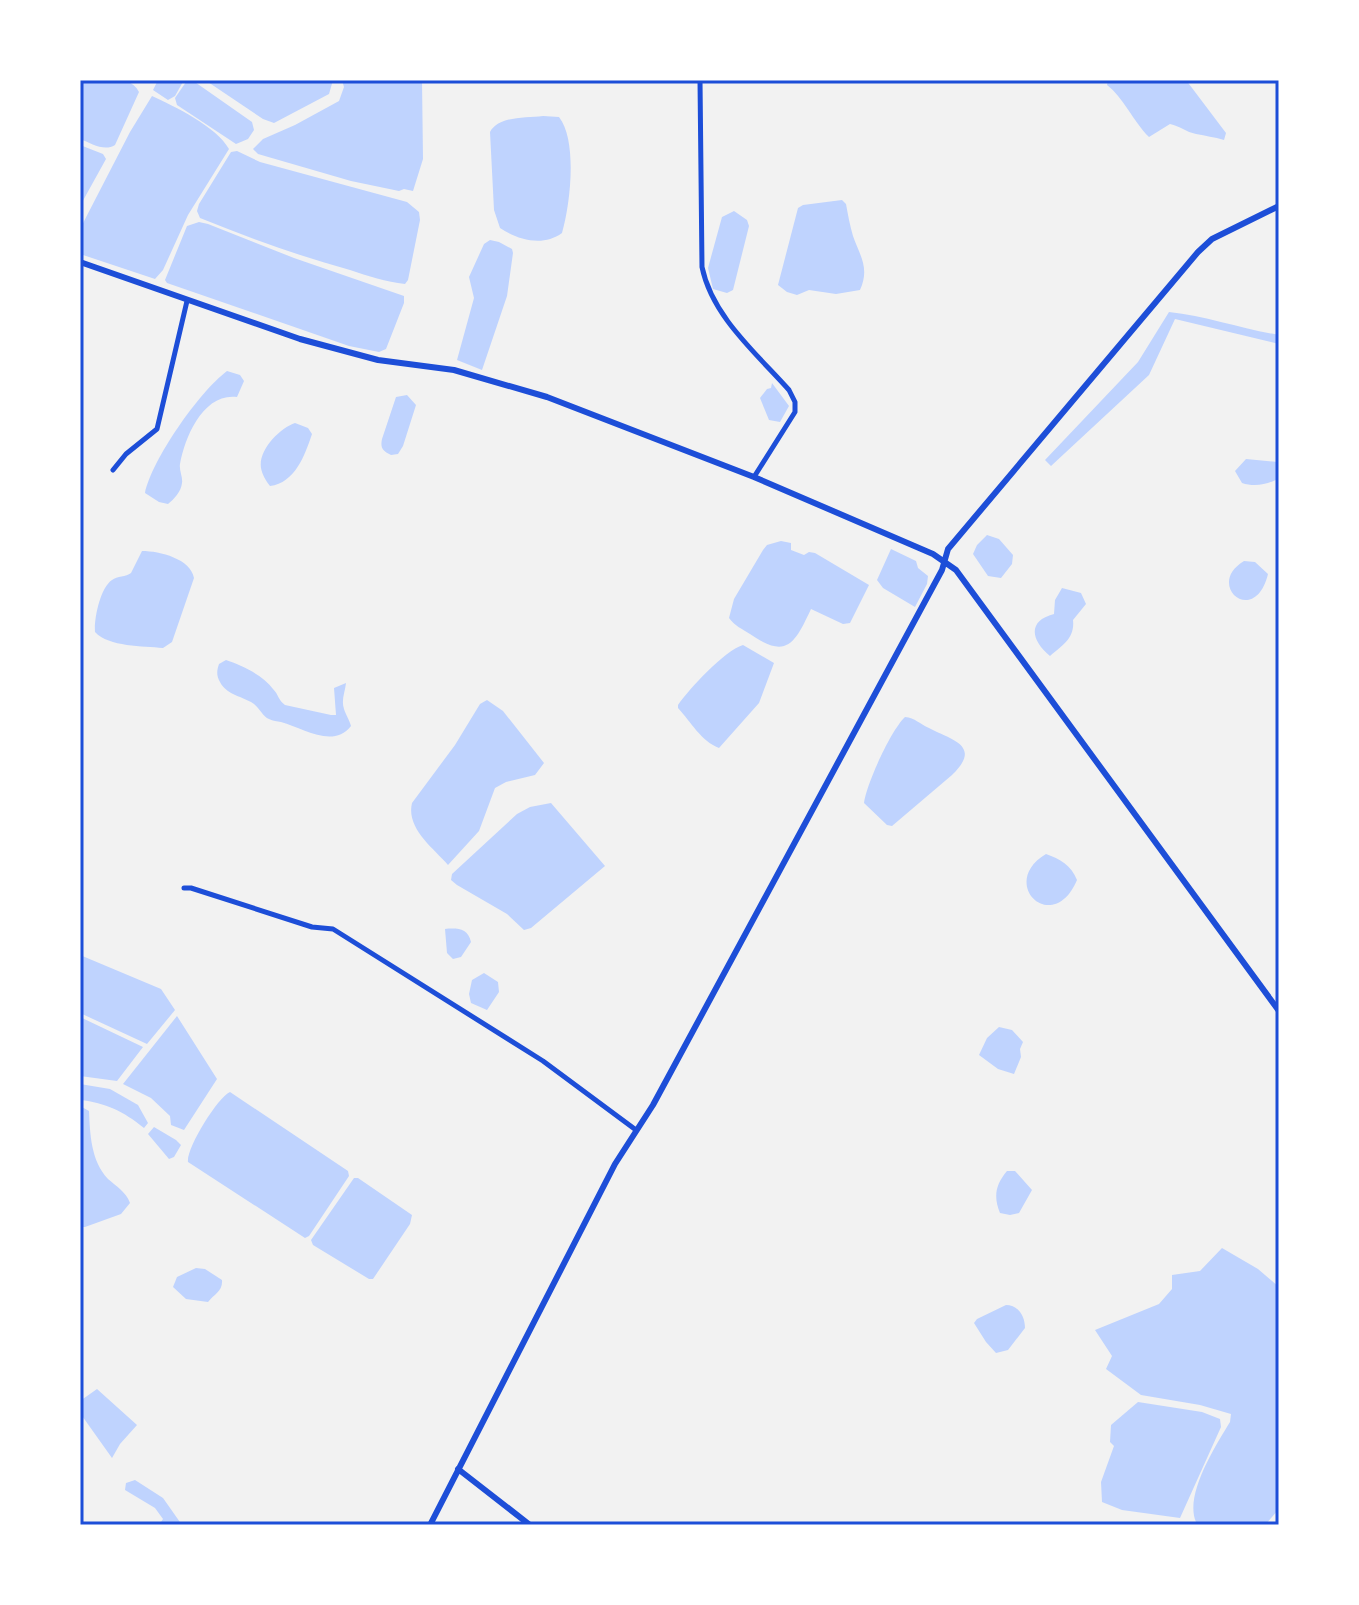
<svg xmlns="http://www.w3.org/2000/svg" width="1359" height="1605" font-family="Spectral,serif">
<style>
.water{fill:#bfd3fe}
.lines{fill:none;stroke-linecap:round;stroke-linejoin:round}
.minor{stroke:#1d4ed8;stroke-width:5}
.tertiary{stroke:#1d4ed8;stroke-width:6}
.neatline{fill:none;stroke:#1d4ed8;stroke-width:3}
</style>
<rect width="100%" height="100%" fill="#f2f2f2"/>
<!-- water -->
<path class="water" d="M80,80C98,80 130,73 139,92L115,145C104,152 91,143 80,139Z
M158,80H184L175,96L168,100L153,90Z
M192,80L252,122L254,130L248,139L236,144L177,105L175,98L186,82Z
M205,80H333L329,94L274,123L263,119Z
M342,80H422L423,159L413,191L404,189L399,191L351,181L258,154L253,149L263,139L295,125L339,101L344,87Z
M1108,80H1186L1226,133L1224,140C1214,137 1206,136 1196,134C1186,132 1180,126 1170,124L1149,137C1133,121 1123,97 1107,85Z
M152,96C174,106 217,127 229,149L188,215L163,270L155,279L80,254V229L130,132Z
M543,116L559,117C578,141 570,206 562,233C543,247 518,240 500,228L494,210L490,132C499,116 525,118 543,116Z
M80,145L103,154L106,159L80,206Z
M237,151L260,162L407,202L419,212L420,220L408,280L405,284C386,282 368,276 350,270C299,256 249,238 200,218L197,211L199,204L231,152Z
M842,200L846,204C848,215 850,226 853,236C860,256 870,268 860,290L836,294L809,290L797,295L787,292L778,285L798,208L803,205Z
M734,211L747,220L749,226L733,290L727,293L713,289L708,268L722,217Z
M199,222L208,224L294,258L404,296V303L386,349L379,352L349,346L167,283L165,280L187,226Z
M490,240L499,242L512,249L513,253L507,296L482,370L457,360L474,298L469,277L484,244Z
M1169,312C1206,316 1243,329 1279,335V344L1175,319L1149,375L1051,466L1045,460L1138,362Z
M227,371L240,375L244,381L237,397C203,393 185,437 180,464C179,471 183,477 182,483C181,492 174,499 168,504L159,502L145,493C152,460 198,393 227,371Z
M772,383L789,406L780,422L769,420L760,398L767,389L771,388Z
M407,395L416,405L403,446L398,454L391,455C383,451 380,448 382,439L396,397Z
M295,423L308,428L312,434C305,455 295,483 270,486C266,481 262,474 261,468C258,450 280,428 295,423Z
M1246,459L1278,462L1279,478C1268,485 1254,487 1242,483L1235,471Z
M987,535L999,539L1013,555L1012,564L1001,578L988,576L973,554L977,545Z
M781,541L791,543V550L804,555L809,552L815,553L869,585L850,623L843,624L811,609C795,643 787,660 750,634C742,629 735,626 729,618L734,599L763,550L767,545Z
M891,549L916,561L918,568L928,576L927,584L915,607L883,588L877,580Z
M142,551C160,551 191,559 194,578L172,642L163,648C143,646 109,647 95,632C94,619 100,588 112,580C117,576 126,577 131,573Z
M1244,561L1255,562L1268,574C1255,628 1204,585 1244,561Z
M1062,588L1081,593L1086,604L1073,620C1075,638 1063,645 1050,656C1031,640 1027,621 1054,614L1055,600Z
M743,645L774,663L759,703L719,748C701,741 691,722 678,708V705C690,688 724,651 743,645Z
M226,660C241,665 263,675 273,689C279,695 278,700 285,705L331,715H336L334,688L346,683C345,692 341,700 344,709C346,715 349,719 351,726C333,749 303,728 281,722C277,721 273,721 269,719C262,716 259,706 251,702C240,696 226,694 220,682C216,675 217,670 219,664Z
M487,700L503,711L544,763L535,775L506,782L495,788L479,831L448,865C432,847 406,828 412,803L455,745L480,704Z
M905,717C915,718 920,724 929,728C951,740 983,745 952,775L892,826L887,825L864,803C866,785 891,730 905,717Z
M551,803L605,866L531,928L524,930L507,914L457,885L451,880L452,874L517,814L530,807Z
M1046,854C1060,859 1071,865 1077,880C1053,937 997,883 1046,854Z
M445,929C457,928 468,928 471,942L461,957L453,959L447,953Z
M80,955L161,989L175,1010L147,1044L80,1013Z
M484,973L498,982L499,992L487,1010L471,1003L469,994L472,980Z
M177,1016L217,1079L184,1130L171,1125L170,1116L151,1098L123,1084Z
M80,1017L143,1047L117,1081L80,1076Z
M999,1027L1012,1030L1023,1042L1020,1049L1021,1057L1014,1074L998,1069L979,1055L987,1038Z
M80,1084L110,1089L138,1105L148,1123L144,1128C123,1111 106,1103 80,1100Z
M230,1092L348,1171L349,1176L309,1236L305,1238L188,1162C186,1149 217,1098 230,1092Z
M80,1106L89,1111C90,1134 91,1161 108,1179C116,1186 126,1192 130,1203L121,1214L85,1227H80Z
M154,1127L176,1140L181,1145L174,1157L169,1159L148,1134Z
M1007,1171H1015L1032,1190L1019,1213L1010,1215L1000,1213C993,1196 996,1184 1007,1171Z
M354,1178H358L412,1215L410,1224L373,1279H369L313,1245L311,1240Z
M1222,1248L1258,1269L1279,1287V1509L1265,1525H1212L1196,1522C1184,1495 1216,1445 1230,1422L1231,1414L1200,1405L1141,1395L1106,1369L1112,1356L1095,1330L1159,1304L1172,1289V1275L1200,1271Z
M196,1268L205,1269L222,1280C223,1291 214,1294 208,1302L186,1299L173,1287L177,1277Z
M1006,1305C1018,1305 1025,1316 1025,1328L1008,1350L996,1353L986,1342L974,1323L977,1319Z
M97,1389L137,1425L120,1444L112,1458L80,1413V1401Z
M1138,1402L1202,1412L1220,1419L1221,1427L1180,1518L1122,1510L1102,1502L1101,1482L1114,1446L1110,1442L1111,1425Z
M135,1480L163,1498L182,1525H159L163,1519L155,1508L125,1490L126,1483Z"/>
<g class="lines">
<!-- minor -->
<path class="minor" d="M700,80L702,267C712,316 756,353 789,390L795,402V412L754,477
M113,470L126,454L157,429L187,301
M184,888H191L312,927L333,929L543,1061L636,1130"/>
<!-- tertiary -->
<path class="tertiary" d="M80,262L300,339L378,360L454,370L547,397L754,477L933,554L956,570L1279,1011
M458,1469L530,1525
M430,1525L615,1164L653,1105L942,570L948,549L1198,252L1212,239L1279,206"/>
</g>
<!-- border -->
<rect width="1359" height="1605" fill="none" stroke="#ffffff" stroke-width="164"/>
<rect x="82" y="82" width="1195" height="1441" class="neatline"/>
</svg>
